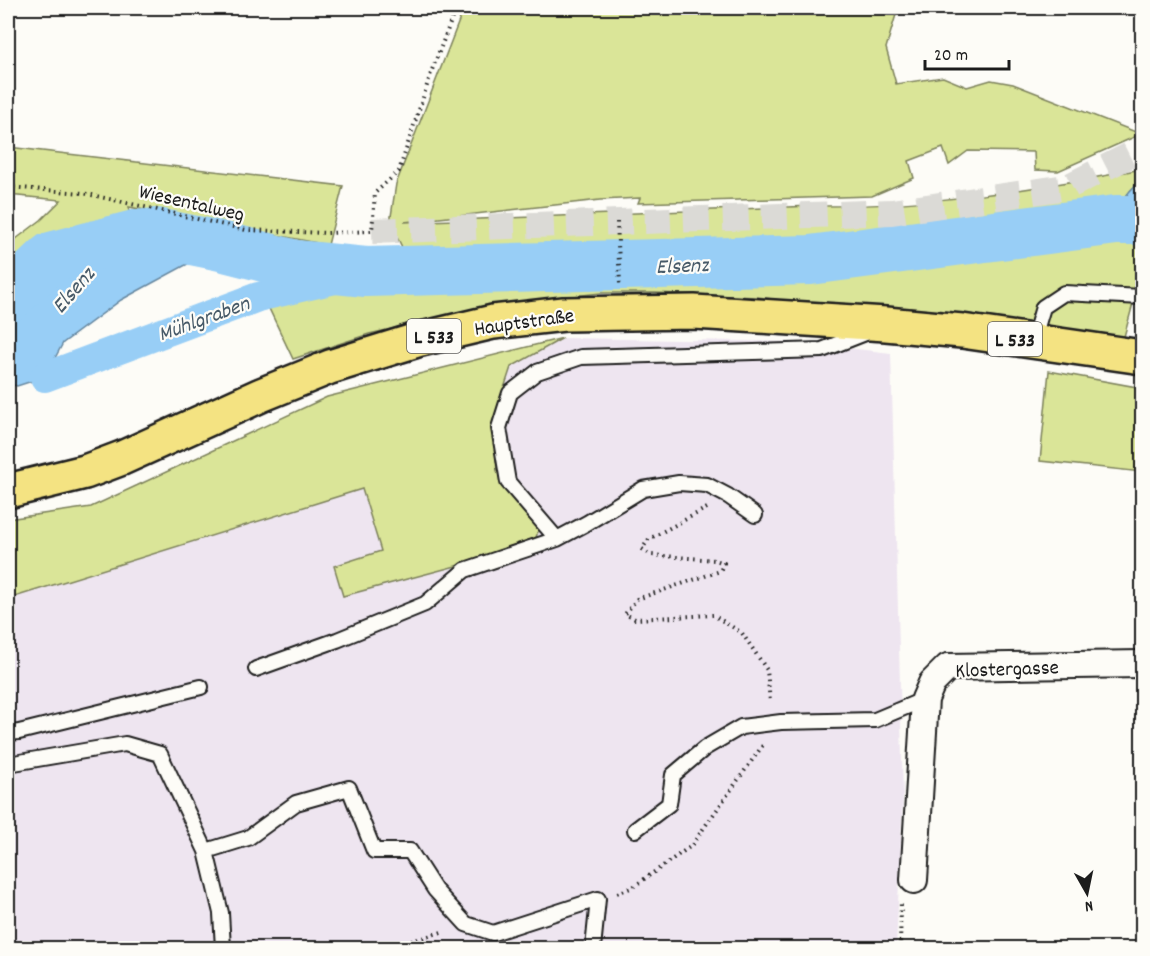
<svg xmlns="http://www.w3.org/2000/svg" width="1150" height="956" font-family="Dekko,sans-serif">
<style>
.built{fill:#eee5f0}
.green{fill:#dae598;stroke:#7b805a;stroke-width:1.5}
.water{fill:#98cef6;stroke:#66879f;stroke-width:1.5}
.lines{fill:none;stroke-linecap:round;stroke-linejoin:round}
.canal{stroke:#98cef6;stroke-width:30}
.river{stroke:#98cef6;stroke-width:50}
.minor-tunnel{stroke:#dbdad6;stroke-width:26;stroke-dasharray:26 13;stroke-linecap:butt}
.service-casing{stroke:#1c1c1c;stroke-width:18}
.minor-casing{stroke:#1c1c1c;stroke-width:30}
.primary-casing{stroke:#1c1c1c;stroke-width:38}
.path{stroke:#1c1c1c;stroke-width:4;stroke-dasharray:1.5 4.5;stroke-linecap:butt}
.service{stroke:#fdfcf7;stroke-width:14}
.minor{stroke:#fdfcf7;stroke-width:26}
.primary{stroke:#f4e382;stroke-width:33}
.labels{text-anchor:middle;stroke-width:4.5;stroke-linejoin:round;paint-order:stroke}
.shield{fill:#fdfcf7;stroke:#605f5e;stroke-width:1.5}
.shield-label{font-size:20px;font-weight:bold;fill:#1c1c1c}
.street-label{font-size:21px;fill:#1c1c1c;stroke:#fdfcf7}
.water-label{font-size:22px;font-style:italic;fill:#475a68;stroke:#fdfcf7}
</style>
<rect width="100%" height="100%" fill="#fdfcf7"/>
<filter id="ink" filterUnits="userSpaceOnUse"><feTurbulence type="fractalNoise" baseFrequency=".0167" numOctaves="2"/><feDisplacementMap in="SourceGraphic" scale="12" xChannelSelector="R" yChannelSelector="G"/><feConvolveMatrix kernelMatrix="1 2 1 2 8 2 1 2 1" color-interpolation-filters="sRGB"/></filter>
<g filter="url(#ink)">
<!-- built -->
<path class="built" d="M563,338L796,342L891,353L903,795L896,948H8V519L91,507L327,397Z"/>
<!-- green -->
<path class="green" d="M464,8H898L886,48L896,84L943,77L967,87L991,80L1013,84L1141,134L1058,171L1035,170L1034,152L968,151L949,165L943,148L909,161L914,178L872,196L638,203L640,198L600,200L404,222L814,206C925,207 1034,189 1142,169V182C1128,188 1119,208 1112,222L1142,221V271L1122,344L757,297L655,293H601L508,303L369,334L293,359L265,300L417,277L390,223L396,184Z
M8,147L343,186L328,245L129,207L135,235L51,257L8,298V245L41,220L61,200L8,195Z
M563,338L511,367L493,422L497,471L519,501L532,515L539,529L535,540L520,549L343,596L334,566L381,551L362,489L8,599V519L91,507L327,397Z
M1049,371L1142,388V472L1040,461Z"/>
<!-- water -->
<path class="water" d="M1142,182V220H1116C1120,205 1128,188 1142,182Z
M157,233L221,246L121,300L63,343L45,377L17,386L8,384V298L51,257L135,235Z"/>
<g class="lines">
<!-- canal -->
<path class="canal" d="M45,377L258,297L366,272"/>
<!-- river -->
<path class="river" d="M8,298L51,257L135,235L157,233L221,246L296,265L366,272L810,260L1116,220H1142"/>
<!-- minor-tunnel -->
<path class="minor-tunnel" d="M372,231L892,212L1067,187L1142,149"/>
<defs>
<path id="service" d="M1033,341L1043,307L1064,293L1142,297
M557,539L508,482L499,428L510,393L537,372L581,357L822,350L868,332
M256,669L337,640L425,604L465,570L557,539L587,523L643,489L679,483L707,485L728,496L755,515
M8,733L19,732L201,687
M8,764L125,744L160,754L206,851
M635,830L669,804L673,775L705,748L741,727L781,722L875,720L925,699
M223,948L221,913L206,851L248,838L296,803L349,788L374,851H410L435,890L466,924L493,933L598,899L593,948"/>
<path id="minor" d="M914,880L925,699L932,683L948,667L1142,664"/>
<path id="primary" d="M8,491L85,472L122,458L261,395L330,367L417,340L493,322L564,314L694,312L886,324L962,331L1142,357"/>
</defs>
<!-- service casing -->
<use href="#service" class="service-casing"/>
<!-- minor casing -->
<use href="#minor" class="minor-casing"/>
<!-- primary casing -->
<use href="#primary" class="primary-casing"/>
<!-- path -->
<path class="path" d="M8,187L83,193L246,230L327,233L372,231L375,193L399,171L432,70L456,8
M617,222L620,284
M707,508L649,539L642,549L651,555L715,560L724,563L720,571L637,599L625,614L635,619L713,615L742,633L767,670L770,702
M617,893L633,887L691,846L763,745
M388,948L445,931
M900,948L901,901"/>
<!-- service -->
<use href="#service" class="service"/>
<!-- minor -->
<use href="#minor" class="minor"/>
<!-- primary -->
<use href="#primary" class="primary"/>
</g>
</g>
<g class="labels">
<!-- shield labels -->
<g class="shield">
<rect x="407" y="319" width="54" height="34" rx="4.5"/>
<rect x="988" y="322" width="54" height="34" rx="4.5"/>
</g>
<g class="shield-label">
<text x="434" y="343">L 533</text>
<text x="1015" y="346">L 533</text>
</g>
<!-- street labels -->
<g class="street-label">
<text transform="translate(192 202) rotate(13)" y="7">Wiesentalweg</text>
<text transform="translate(524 321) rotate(-8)" y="7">Hauptstraße</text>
<text transform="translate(1007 668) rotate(-2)" y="7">Klostergasse</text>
</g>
<!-- water labels -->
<g class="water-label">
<text transform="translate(682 264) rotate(-2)" y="8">Elsenz</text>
<text transform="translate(72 289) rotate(-49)" y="8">Elsenz</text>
<text transform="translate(203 317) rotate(-20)" y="8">Mühlgraben</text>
</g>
</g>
<!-- margin -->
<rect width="1150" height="956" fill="none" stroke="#fdfcf7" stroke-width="30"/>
<rect x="15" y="15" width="1120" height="926" fill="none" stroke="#1c1c1c" stroke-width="2" filter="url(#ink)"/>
<!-- north arrow -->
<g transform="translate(1087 893) rotate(171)" stroke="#fdfcf7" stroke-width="4.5" paint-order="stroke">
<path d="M0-4.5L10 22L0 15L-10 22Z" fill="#1c1c1c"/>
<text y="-9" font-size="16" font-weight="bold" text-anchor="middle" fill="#1c1c1c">N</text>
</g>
<!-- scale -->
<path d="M925 60v9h84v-9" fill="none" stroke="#1c1c1c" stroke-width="3"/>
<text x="934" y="60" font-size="18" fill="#1c1c1c" stroke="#fdfcf7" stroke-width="4.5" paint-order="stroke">20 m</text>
</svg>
